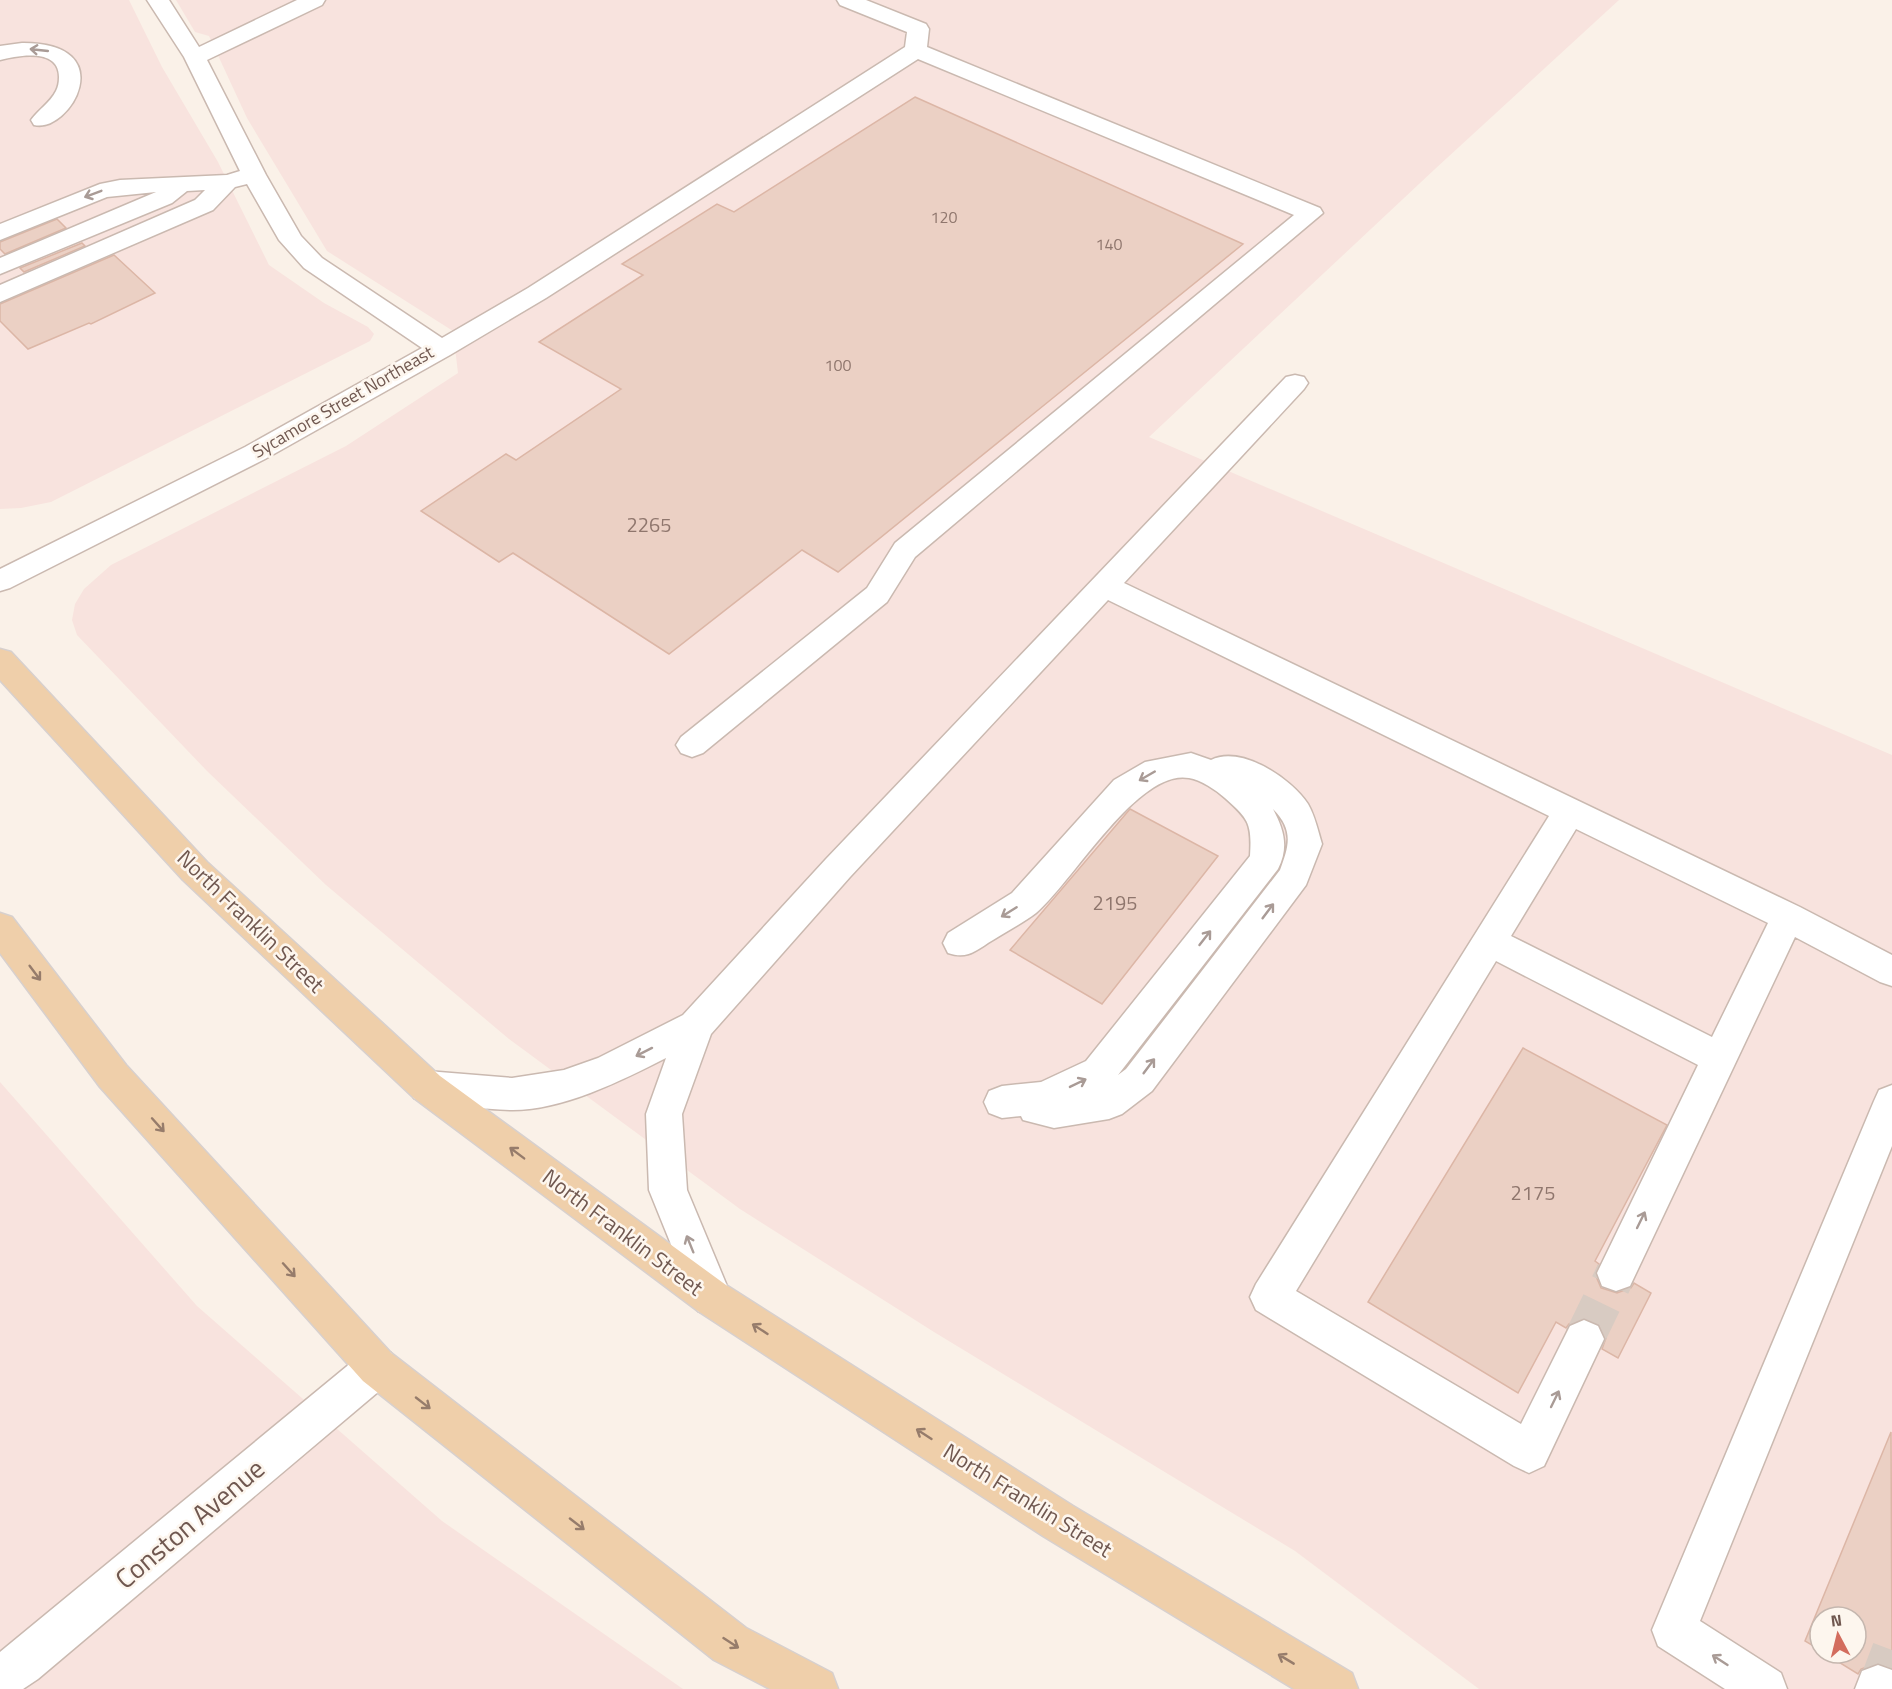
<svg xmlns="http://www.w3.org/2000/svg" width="1892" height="1689" font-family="'Titillium Web',sans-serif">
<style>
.commercial{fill:#f8e3de;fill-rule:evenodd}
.building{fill:#ebd0c4;stroke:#dcb6a6;stroke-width:1.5}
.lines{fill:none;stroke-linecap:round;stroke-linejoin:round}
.minor-tunnel{stroke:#d8cbc2;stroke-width:40;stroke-dasharray:40 20;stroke-linecap:butt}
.minor-casing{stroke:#cab9b0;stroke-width:3}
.major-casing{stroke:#d7d0ce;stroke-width:3}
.minor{fill:#fff;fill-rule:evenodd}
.major{fill:#efcfaa;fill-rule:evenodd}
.oneway{stroke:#a99b96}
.oneway2{stroke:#967c6b}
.labels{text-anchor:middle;stroke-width:5;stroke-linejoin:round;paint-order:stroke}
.far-number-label{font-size:16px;fill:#8f766d}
.far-street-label{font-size:18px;fill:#705850;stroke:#fdf6ee}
.number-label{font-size:20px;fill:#8f766d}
.street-label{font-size:22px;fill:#705850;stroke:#fdf6ee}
.near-street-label{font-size:27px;fill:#705850;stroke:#fdf6ee}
</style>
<rect width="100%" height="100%" fill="#faf1e8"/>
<!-- commercial -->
<path class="commercial" d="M0,0H129L162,67L218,162L269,265L324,303L368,327L374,334L370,341L51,502L21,508L0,509Z
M176,0H1619L1435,169L1149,437L1892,755V1689H1479L1295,1551L934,1332L740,1209L509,1039L326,885L207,771L77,635L72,620L75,604L84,589L111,565L346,446L458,373L453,331L327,251L247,118L209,36L195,32ZM1820,1617H1856V1653H1820Z
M0,1082L197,1306L442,1521L683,1689H0Z"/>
<!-- building -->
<path class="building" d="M915,97L1243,244L838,572L802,550L669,654L513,553L499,562L421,511L506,454L516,460L621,389L539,342L643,275L622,264L717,204L734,212Z
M57,219L66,228L5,254L0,249V242Z
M82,243L85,246L24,272L20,268Z
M114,255L155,293L91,324L89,323L28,349L0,321V304Z
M1130,809L1218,856L1102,1004L1010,950Z
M1523,1048L1667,1125L1595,1261L1599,1264L1595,1274L1601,1288L1617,1293L1631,1288L1634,1283L1651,1293L1618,1358L1602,1349L1606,1338L1599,1324L1585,1318L1569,1324L1566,1328L1556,1322L1518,1393L1368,1302Z
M1891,1432L1892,1668L1877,1663L1861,1669L1858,1674L1824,1653H1856V1617H1820V1650L1805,1641Z"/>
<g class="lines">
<!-- minor-tunnel -->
<path class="minor-tunnel" d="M1584,1339L1616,1273
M1878,1687L1892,1650"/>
<defs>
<path id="minor" d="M147,0H169L199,47L297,0H325L322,5L207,60L266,175L301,236L322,258L442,338L528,288L905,47L907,32L840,5L837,0H866L926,24L929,29L927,47L1320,208L1323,213L915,557L887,602L703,753L692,757L681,753L676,745L681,737L867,588L895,543L1294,215L918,59L546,298L450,355L265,459L10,588L0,591V569L245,447L422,348L304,268L279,240L247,184L235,187L213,210L0,302V285L195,200L205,190L187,191L172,203L0,274V258L156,192L107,197L0,240V224L100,184L120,180L227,175L240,171L184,57Z
M22,43C123,42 70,134 34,125L31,120C38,110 50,103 56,91C58,87 59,83 59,77C59,48 19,55 0,60V46Z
M1295,375L1304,377L1308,383L1304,389L1124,583L1800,907L1892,955V986L1880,982L1795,937L1630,1286L1616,1291L1602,1286L1597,1273L1698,1065L1496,961L1296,1291L1521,1424L1570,1326L1584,1320L1598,1326L1604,1339L1544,1466L1529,1473L1514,1466L1256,1310L1250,1297L1256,1284L1549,816L1108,600L850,877L711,1034L682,1114L687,1190L732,1298L726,1311L712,1316L698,1311L649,1190L646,1114L666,1058C621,1081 561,1111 510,1110C482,1109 454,1105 427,1103L414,1098L409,1087L414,1076L427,1071L512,1078L564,1070L598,1058L683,1015L826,859L1286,377ZM1576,829L1768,923L1712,1037L1511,936Z
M1191,753L1211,760C1241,745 1291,778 1308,804C1315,816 1318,831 1322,844L1306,885L1152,1091L1122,1114L1109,1119L1054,1128L1023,1120L1021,1116L1002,1118L989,1113L984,1102L989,1091L1002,1086L1041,1082L1086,1061L1250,856C1252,824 1249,819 1225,798C1216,790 1201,780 1189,778C1138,768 1072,883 1036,913C1023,923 1007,931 993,940C976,950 968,960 948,953L943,943L948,933L1012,893L1114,780L1145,762ZM1273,809C1294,830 1289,846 1280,870L1126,1069L1118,1075L1278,869C1289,847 1284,830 1273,809Z
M1892,1085V1146L1700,1621L1781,1673L1787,1689H1725L1658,1646L1652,1630L1874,1101L1879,1090Z
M377,1348L391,1353L397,1367L391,1381L38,1679L23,1689H0V1652L363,1353Z
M1878,1665L1892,1670V1689H1855L1862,1671Z"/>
<path id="major" d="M0,649L11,652L207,862L440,1076L726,1285L1073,1506L1352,1673L1358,1689H1294L1043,1536L698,1311L414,1098L183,880L0,680Z
M0,913L12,917L126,1065L391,1353L746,1628L832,1673L838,1689H770L714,1660L363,1381L100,1087L0,953Z"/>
</defs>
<!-- minor casing -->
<use href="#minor" class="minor-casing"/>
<!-- major casing -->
<use href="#major" class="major-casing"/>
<!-- minor -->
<use href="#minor" class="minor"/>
<!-- major -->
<use href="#major" class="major"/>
</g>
<!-- one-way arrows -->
<defs><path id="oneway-shaft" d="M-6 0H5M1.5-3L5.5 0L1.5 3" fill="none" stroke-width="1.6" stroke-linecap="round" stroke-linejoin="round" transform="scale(1.5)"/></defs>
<g class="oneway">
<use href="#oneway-shaft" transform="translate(39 50) rotate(-174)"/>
<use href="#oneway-shaft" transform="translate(93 194) rotate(159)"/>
<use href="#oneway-shaft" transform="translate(1147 776) rotate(150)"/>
<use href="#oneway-shaft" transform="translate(1268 911) rotate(-53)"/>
<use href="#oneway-shaft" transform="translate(1009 912) rotate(148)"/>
<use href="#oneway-shaft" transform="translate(1205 938) rotate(-52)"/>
<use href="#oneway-shaft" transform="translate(644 1052) rotate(153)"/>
<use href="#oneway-shaft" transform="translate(1149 1066) rotate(-53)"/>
<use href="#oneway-shaft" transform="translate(1078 1083) rotate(-26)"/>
<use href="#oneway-shaft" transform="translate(1641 1220) rotate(-64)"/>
<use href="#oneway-shaft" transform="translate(690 1244) rotate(-112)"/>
<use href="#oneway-shaft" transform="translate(1555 1399) rotate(-64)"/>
<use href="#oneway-shaft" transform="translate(1720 1660) rotate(-147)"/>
</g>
<g class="oneway2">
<use href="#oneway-shaft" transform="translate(35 973) rotate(53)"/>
<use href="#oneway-shaft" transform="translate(158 1125) rotate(48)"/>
<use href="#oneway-shaft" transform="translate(517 1153) rotate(-143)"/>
<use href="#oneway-shaft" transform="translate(289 1270) rotate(48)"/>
<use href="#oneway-shaft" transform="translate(760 1329) rotate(-147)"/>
<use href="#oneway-shaft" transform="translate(423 1403) rotate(38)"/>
<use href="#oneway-shaft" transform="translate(924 1434) rotate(-147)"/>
<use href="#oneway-shaft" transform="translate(577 1524) rotate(38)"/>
<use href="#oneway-shaft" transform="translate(731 1643) rotate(33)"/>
<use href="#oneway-shaft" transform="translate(1286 1659) rotate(-149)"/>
</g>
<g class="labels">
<!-- far-number labels -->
<g class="far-number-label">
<text x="944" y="223">120</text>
<text x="1109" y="250">140</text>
<text x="838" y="371">100</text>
</g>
<!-- far-street labels -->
<g class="far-street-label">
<text transform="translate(343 402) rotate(-30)" y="6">Sycamore Street Northeast</text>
</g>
<!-- number labels -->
<g class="number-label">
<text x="649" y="532">2265</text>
<text x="1115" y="910">2195</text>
<text x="1533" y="1200">2175</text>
</g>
<!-- street labels -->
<g class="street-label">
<text transform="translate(251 921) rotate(44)" y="8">North Franklin Street</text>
<text transform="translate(623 1232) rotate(37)" y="8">North Franklin Street</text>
<text transform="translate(1028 1500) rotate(32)" y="8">North Franklin Street</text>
</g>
<!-- near-street labels -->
<g class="near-street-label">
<text transform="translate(190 1524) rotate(-40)" y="9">Conston Avenue</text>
</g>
</g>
<!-- north arrow -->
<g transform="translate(1838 1635) rotate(353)"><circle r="28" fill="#fdf6ee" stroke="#c5b7af" stroke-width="1.5"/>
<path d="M0-4.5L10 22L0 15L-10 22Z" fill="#d36d5e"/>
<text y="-9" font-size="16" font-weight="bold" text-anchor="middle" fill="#705850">N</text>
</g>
</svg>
